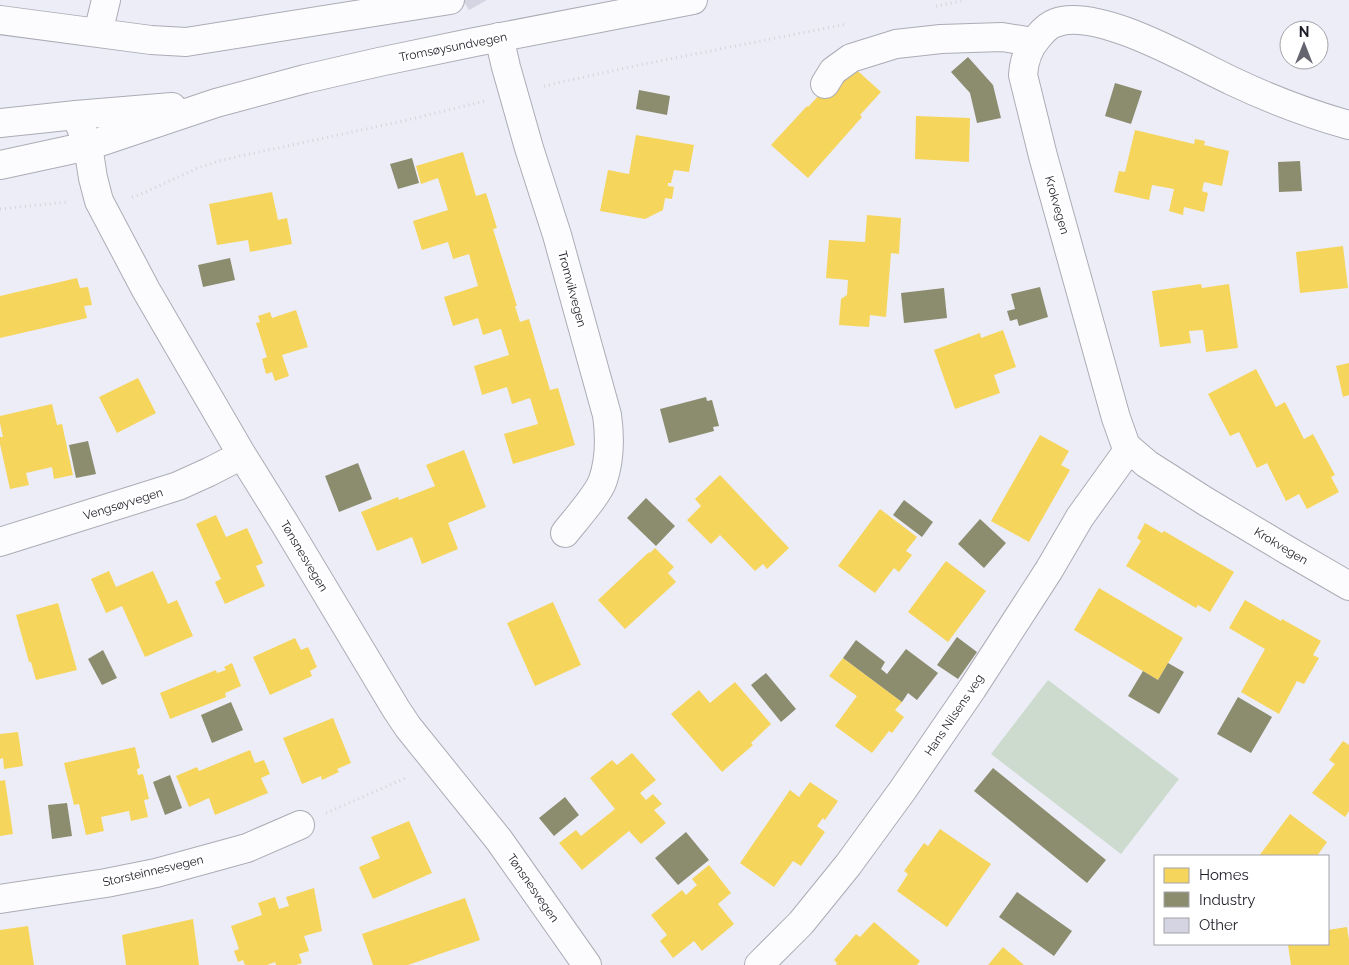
<svg xmlns="http://www.w3.org/2000/svg" width="1349" height="965" font-family="Raleway,sans-serif">
<style>
.green{fill:#ccdbce}
.homes{fill:#f6d55c}
.industry{fill:#8c8c6e}
.building{fill:#d4d4e2}
.lines{fill:none;stroke-linecap:round;stroke-linejoin:round}
.minor-casing{stroke:#abacb5;stroke-width:30}
.highway-casing{stroke:#abacb5;stroke-width:30}
.path{stroke:#d4d4d8;stroke-width:3;stroke-dasharray:1 4;stroke-linecap:butt}
.minor{stroke:#fcfcfe;stroke-width:28}
.highway{stroke:#fcfcfe;stroke-width:28}
.labels{text-anchor:middle;stroke-width:5;stroke-linejoin:round;paint-order:stroke}
.street-label{font-size:12px;fill:#1c1c27;stroke:#fff}
</style>
<rect width="100%" height="100%" fill="#ecedf7"/>
<!-- green -->
<path class="green" d="M1048,680L1179,779L1121,854L991,754Z"/>
<!-- homes -->
<path class="homes" d="M849,63L881,92L860,115L862,117L808,178L771,145L807,106L808,107Z
M916,116L970,118L969,162L915,159Z
M1135,130L1194,144L1195,139L1205,141L1204,145L1229,151L1222,186L1204,182L1202,191L1208,193L1204,212L1184,207L1183,215L1169,211L1174,189L1152,185L1149,200L1114,192L1119,171L1125,172Z
M636,135L694,145L689,172L674,170L671,183H668V186L674,187L672,199L665,198L663,210L645,219L600,211L608,170L629,174Z
M463,152L476,196L486,193L497,228L493,229L517,306H515L520,322L529,319L550,390L558,388L575,445L513,464L504,434L538,424L530,398L512,404L507,387L482,395L474,366L509,355L501,329L483,335L478,318L453,326L444,297L478,286L469,254L453,259L448,242L422,250L413,221L448,210L438,178L421,184L416,166Z
M272,192L278,220L287,218L292,244L250,252L248,240L217,245L209,204Z
M867,215L901,218L899,254L891,253L886,317L870,315L869,327L839,325L841,299L847,295L848,280L826,278L829,240L865,242Z
M1343,246L1348,288L1300,293L1296,252Z
M77,278L80,288L88,287L92,305L84,306L87,318L0,338V296Z
M1201,284L1202,288L1229,284L1238,348L1206,352L1203,330L1189,331L1191,343L1160,347L1152,291Z
M296,310L308,347L282,355L289,376L275,381L272,372L266,374L262,359L267,357L256,323L260,322L258,316L270,312L272,318Z
M1003,330L1016,367L994,375L1000,393L955,409L934,350L980,333L981,338Z
M1349,363V395L1343,397L1336,366Z
M1256,369L1276,407L1285,402L1304,439L1313,434L1335,475L1331,477L1339,492L1307,509L1299,494L1286,501L1267,463L1257,468L1239,432L1230,436L1208,394Z
M138,378L156,413L117,433L99,397Z
M52,404L57,425L62,424L73,475L54,479L52,467L26,473L29,485L10,489L0,444V437H3L0,423V416Z
M1040,435L1069,451L1061,465L1070,470L1029,542L991,521Z
M464,450L486,507L448,523L458,549L422,564L412,537L377,551L361,512L398,497L399,500L435,486L426,465Z
M720,475L789,548L767,569L763,564L755,571L720,535L711,544L687,520L701,506L695,499Z
M880,509L917,537L906,551L912,555L899,572L894,568L875,593L838,566Z
M216,515L226,537L247,528L263,563L256,566L265,586L225,604L215,582L221,579L196,524Z
M1145,523L1162,533L1164,531L1234,572L1210,612L1198,605L1196,608L1126,566L1141,541L1137,538Z
M655,548L674,567L668,573L676,582L625,629L598,600L649,552L650,553Z
M946,561L986,591L948,642L908,612Z
M109,571L116,587L153,571L168,604L177,600L193,636L145,657L122,606L106,613L91,579Z
M1099,588L1183,638L1158,680L1074,630Z
M1245,600L1281,621L1282,619L1321,641L1313,655L1319,658L1304,684L1297,681L1279,714L1241,692L1265,649L1229,628Z
M553,602L581,665L535,686L507,623Z
M58,603L77,670L36,680L31,662H29L16,615Z
M295,638L301,650L308,647L317,667L310,671L312,676L270,695L253,657Z
M843,658L902,702L895,710L904,717L892,733L889,731L872,753L835,726L857,696L829,676Z
M232,663L241,686L225,693L226,697L170,719L160,693L216,670L217,673L226,670L224,667Z
M735,682L771,724L751,743L753,745L722,772L671,714L699,690L710,703Z
M333,718L351,763L337,769L339,772L322,780L321,776L302,784L283,738Z
M18,732L23,766L4,769L3,758L0,759V734Z
M1343,741L1349,745V811L1345,817L1312,793L1335,764L1329,760Z
M135,747L140,768L137,769L138,775L143,774L149,799L144,800L148,817L131,821L129,811L101,817L104,831L86,835L79,804L74,805L64,763Z
M250,750L255,763L264,760L270,774L261,778L268,793L215,815L209,798L189,807L176,776L197,767L199,771Z
M632,753L656,780L640,793L646,800L653,794L662,804L654,810L666,823L641,844L629,831L582,870L559,843L576,830L581,836L615,809L590,778L612,760L617,765Z
M5,780L13,834L0,836V781Z
M810,782L838,801L825,820L823,818L817,826L825,832L801,866L793,861L774,887L740,863L790,790L799,797Z
M1290,814L1327,842L1317,856H1259Z
M409,821L432,873L373,899L359,867L380,858L371,837Z
M940,829L991,864L947,927L897,891L908,874L904,871L924,843L928,846Z
M709,865L731,893L718,904L734,924L702,951L694,941L673,958L660,941L667,935L651,915L682,890L686,895L697,885L692,879Z
M314,888L322,931L304,936L309,951L299,954L302,963L296,965H276L275,962L267,965H245L243,960L238,962L234,951L239,949L231,926L262,915L258,903L275,897L279,909L289,906L286,897Z
M465,898L480,940L408,965H373L362,934Z
M193,919L199,965H126L122,935Z
M874,922L920,961L917,965H836L837,963L834,960L856,934L860,937Z
M28,926L34,965H0V930Z
M1347,927L1349,940V965H1291L1288,945L1290,944H1328V930Z
M1003,947L1024,965H988Z"/>
<!-- industry -->
<path class="industry" d="M968,57L993,85L1001,118L977,123L970,93L951,72Z
M1115,83L1142,91L1131,124L1105,116Z
M639,90L670,96L667,115L636,109Z
M412,158L419,183L398,189L390,164Z
M1300,161L1302,191L1279,192L1278,162Z
M230,258L235,280L203,287L198,265Z
M1040,287L1048,317L1019,326L1017,319L1010,321L1007,311L1015,309L1011,294Z
M944,288L947,318L904,323L901,293Z
M706,397L707,401L712,400L719,426L713,427L714,431L669,443L660,409Z
M88,441L96,474L76,478L69,445Z
M358,463L372,499L339,512L325,476Z
M646,498L675,526L656,546L627,518Z
M904,500L933,522L922,537L893,515Z
M980,519L1006,543L984,568L958,544Z
M957,637L977,652L958,679L937,665Z
M856,640L885,662L881,669L887,674L906,649L938,673L917,700L908,693L902,702L843,658Z
M103,650L117,678L102,685L88,659Z
M1168,663L1184,672L1159,714L1128,696L1143,671L1158,680Z
M766,673L796,709L781,722L751,685Z
M1238,697L1272,717L1251,753L1217,734Z
M231,702L243,730L212,743L201,715Z
M993,768L1106,860L1087,883L974,791Z
M170,775L182,808L165,815L153,782Z
M565,797L579,815L554,836L539,818Z
M67,803L72,836L52,839L48,805Z
M686,832L709,860L678,885L655,858Z
M1017,892L1072,931L1054,956L999,917Z"/>
<!-- building -->
<path class="building" d="M463,0H487L469,10Z"/>
<g class="lines">
<defs>
<path id="minor" d="M0,20L151,40L186,42L450,0
M98,33L106,0
M499,37L506,67L529,148L557,235L607,415C610,436 610,459 603,480C598,495 575,520 565,533
M825,84L833,71L851,58L896,44L941,39L1002,37L1033,42
M76,115L88,146L93,178L99,201L146,290L242,455L285,524L396,709L408,727L499,840L587,965
M1349,125C1309,114 1270,99 1232,81C1193,63 1097,6 1055,23C1049,25 1042,32 1038,37C1028,48 1024,60 1023,75L1043,156L1116,418L1126,446L1147,464L1205,501L1287,550L1349,586
M0,542L178,486L209,472L242,455
M0,899L106,883L156,873L247,848L300,825
M759,965L801,923L848,865L902,791L972,689L1049,570L1080,517L1129,449"/>
<path id="highway" d="M0,123L76,115L172,107
M0,165L88,146L216,103L305,79L379,62L475,42L693,0"/>
</defs>
<!-- minor casing -->
<use href="#minor" class="minor-casing"/>
<!-- highway casing -->
<use href="#highway" class="highway-casing"/>
<!-- path -->
<path class="path" d="M936,6L965,0
M544,86L639,65L847,24
M132,197L139,195L198,168L222,160L403,121L485,101
M0,209L67,202
M326,813L408,777"/>
<!-- minor -->
<use href="#minor" class="minor"/>
<!-- highway -->
<use href="#highway" class="highway"/>
</g>
<g class="labels">
<!-- street labels -->
<g class="street-label">
<text transform="translate(453 47) rotate(-11)" y="4">Tromsøysundvegen</text>
<text transform="translate(1057 205) rotate(74)" y="4">Krokvegen</text>
<text transform="translate(572 289) rotate(75)" y="4">Tromvikvegen</text>
<text transform="translate(123 504) rotate(-17)" y="4">Vengsøyvegen</text>
<text transform="translate(1281 546) rotate(31)" y="4">Krokvegen</text>
<text transform="translate(304 556) rotate(59)" y="4">Tønsnesvegen</text>
<text transform="translate(954 715) rotate(-56)" y="4">Hans Nilsens veg</text>
<text transform="translate(153 871) rotate(-13)" y="4">Storsteinnesvegen</text>
<text transform="translate(533 888) rotate(55)" y="4">Tønsnesvegen</text>
</g>
</g>
<!-- legend -->
<rect x="1154" y="855" width="175" height="90" fill="#ffffff" stroke="#a4a4a9"/>
<rect x="1164" y="868" width="25" height="15" fill="#f6d55c" stroke="#a4a4a9"/>
<text x="1199" y="880" font-size="15" fill="#1c1c27">Homes</text>
<rect x="1164" y="892" width="25" height="15" fill="#8c8c6e" stroke="#a4a4a9"/>
<text x="1199" y="905" font-size="15" fill="#1c1c27">Industry</text>
<rect x="1164" y="918" width="25" height="15" fill="#d4d4e2" stroke="#a4a4a9"/>
<text x="1199" y="930" font-size="15" fill="#1c1c27">Other</text>
<!-- north arrow -->
<g transform="translate(1304 45)"><circle r="24" fill="#ffffff" stroke="#a4a4a9"/>
<path d="M0-4L9 19L0 12L-9 19Z" fill="#656570"/>
<text y="-8" font-size="14" font-weight="bold" text-anchor="middle" fill="#1c1c27">N</text>
</g>
</svg>
